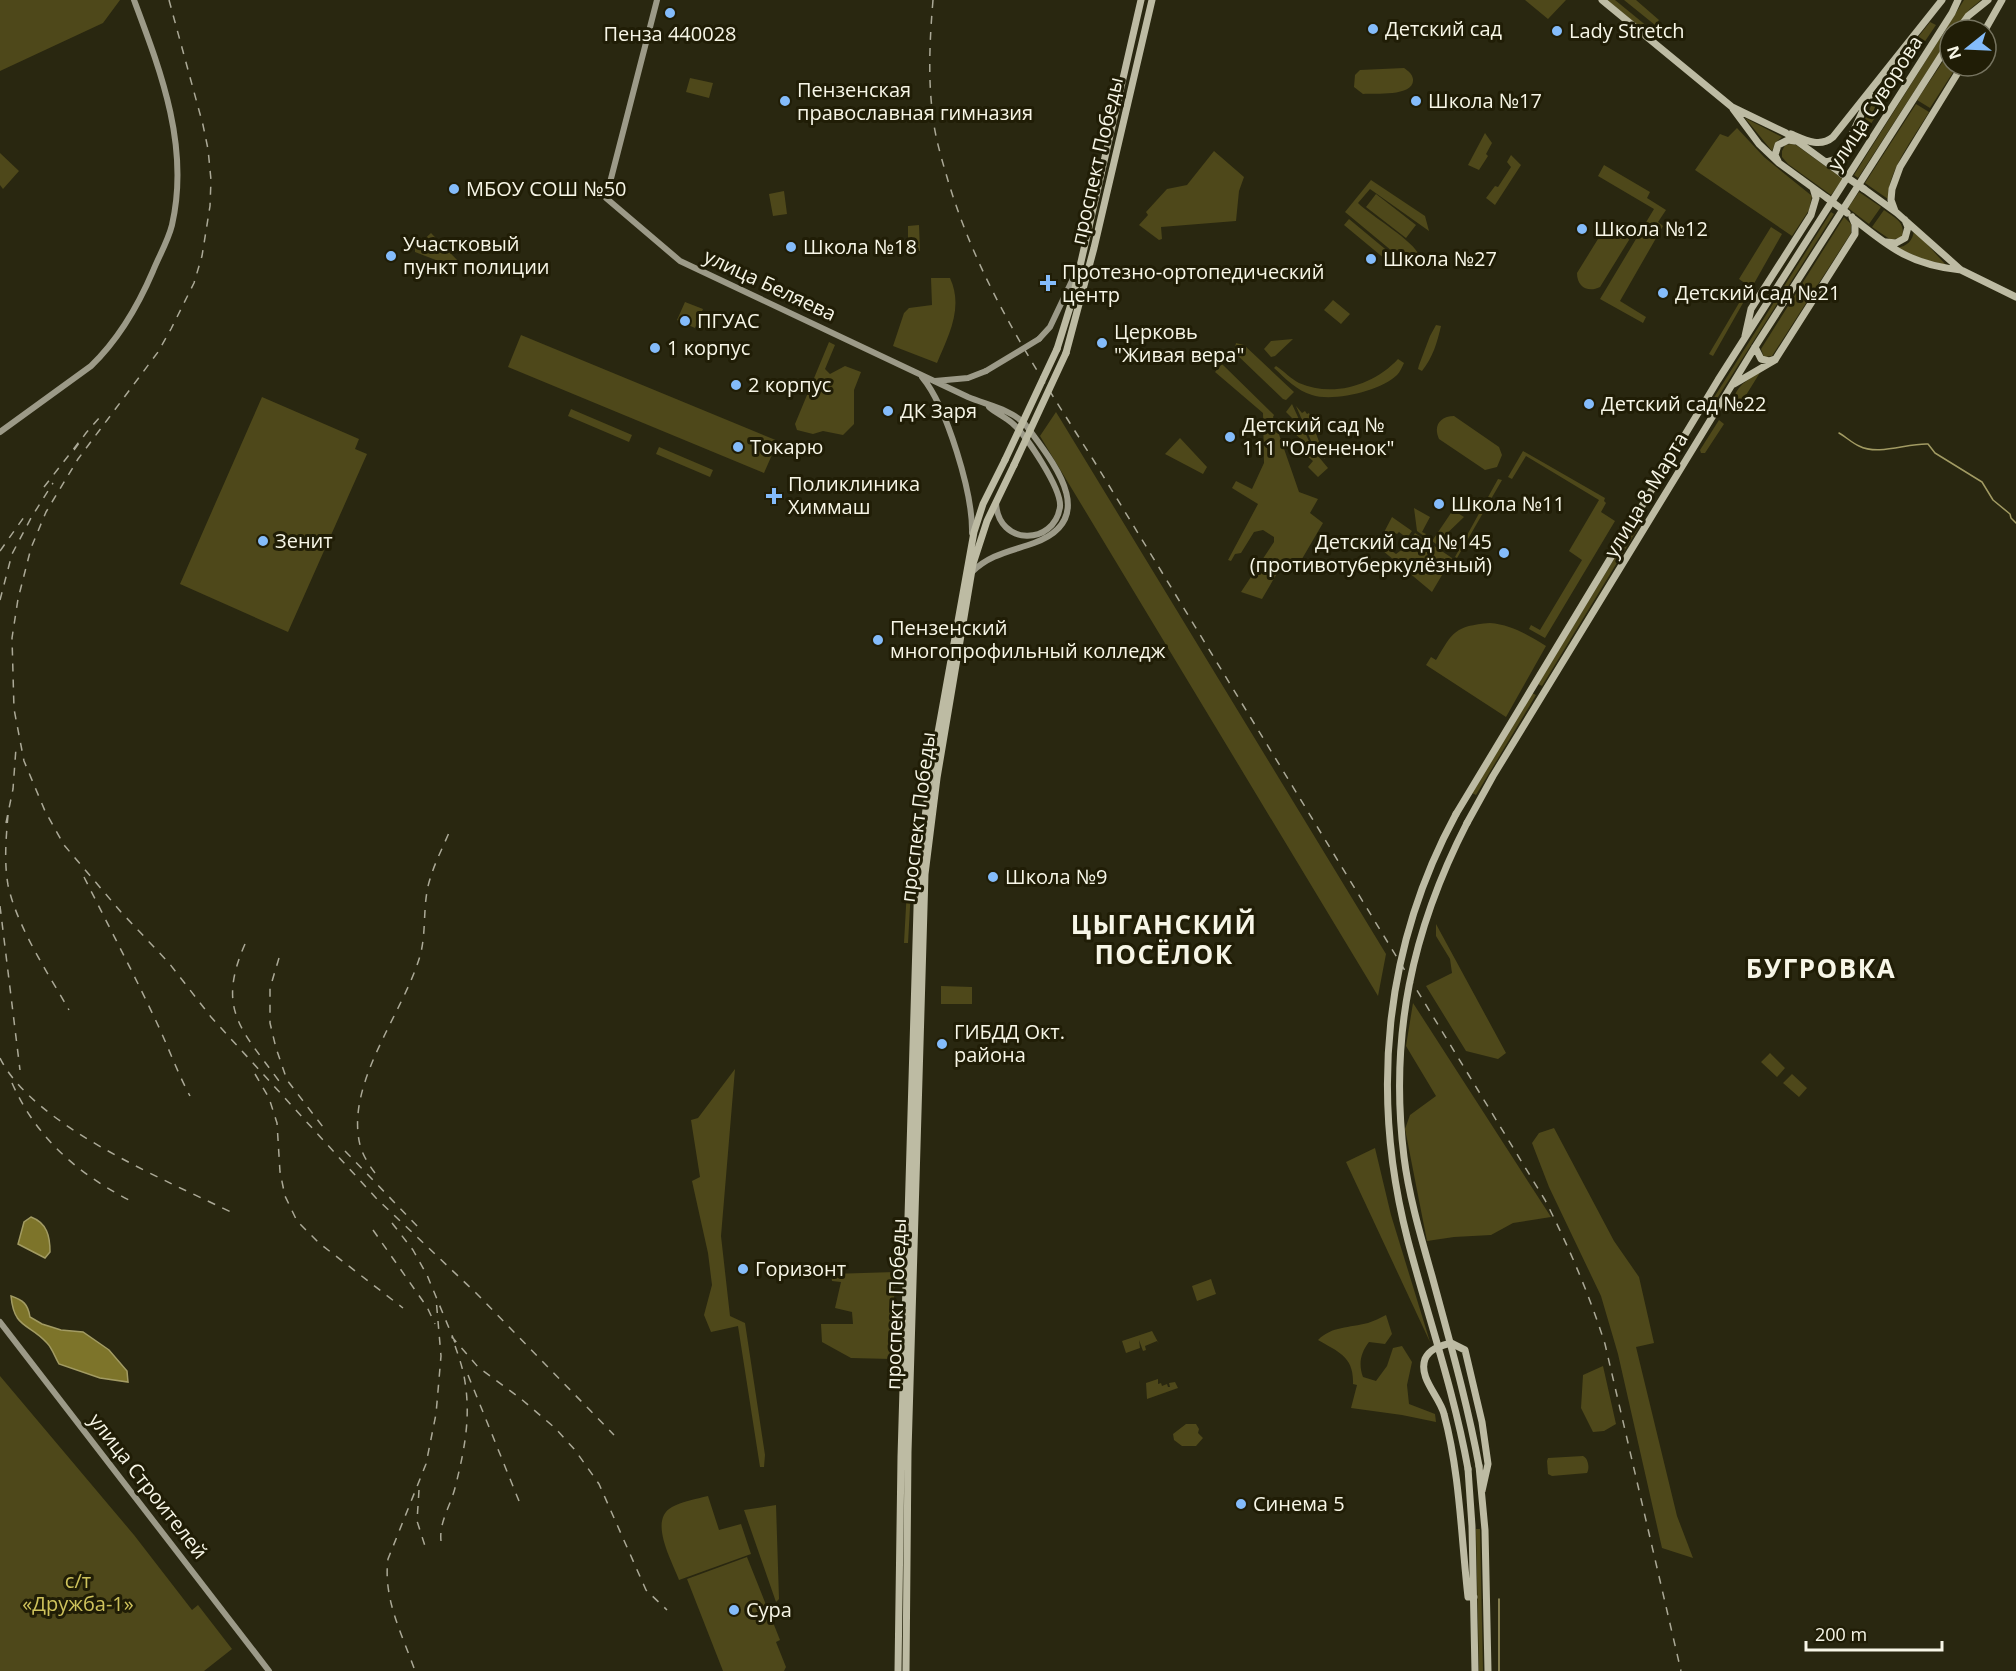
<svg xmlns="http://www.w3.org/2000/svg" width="2016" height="1671" font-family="'Open Sans',sans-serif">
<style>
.green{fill:#4e481a}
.water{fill:#7d742a;stroke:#a29b63;stroke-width:1.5}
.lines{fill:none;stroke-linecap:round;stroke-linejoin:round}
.stream{stroke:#a29b63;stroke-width:1.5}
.secondary{stroke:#9c9a88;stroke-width:6}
.primary{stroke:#bdbba3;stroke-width:7}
.rail{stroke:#aba997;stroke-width:1.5;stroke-dasharray:8 8;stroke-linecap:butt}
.secondary-bridge{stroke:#9c9a88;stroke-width:6}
.primary-bridge{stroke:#bdbba3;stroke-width:7}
.poi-dot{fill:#84bcfb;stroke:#201d06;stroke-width:2}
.labels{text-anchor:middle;stroke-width:6;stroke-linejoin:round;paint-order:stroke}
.poi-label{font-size:20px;fill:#f7f6e7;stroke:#201d06;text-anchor:start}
.street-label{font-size:20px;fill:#f7f6e7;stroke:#201d06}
.park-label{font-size:20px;fill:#cfc35c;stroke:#201d06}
.district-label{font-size:26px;font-weight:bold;letter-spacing:1.5px;fill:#f7f6e7;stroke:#201d06}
</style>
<rect width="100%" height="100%" fill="#292710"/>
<!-- green -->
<path class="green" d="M0,0H120L103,23L0,71Z
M1525,0H1566L1548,19Z
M1607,0H1615L1659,36L1656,40Z
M1624,0H1636L1659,20L1655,25Z
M1964,0H1981L1970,9L1954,30H1950V36L1858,178L1854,175Z
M1930,22L1936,25L1896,84L1886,78Z
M1950,51V66H1957L1930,108L1917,100Z
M1404,68C1408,71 1412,73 1413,79C1415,97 1375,93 1363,94L1354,87L1355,75L1360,70Z
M690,78L713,83L709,98L686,92Z
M1883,83L1893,89L1843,168L1838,164C1859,141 1867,110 1883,83Z
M1916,104L1929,112C1915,136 1887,172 1888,199L1865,183Z
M1745,118L1782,137L1775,143L1772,151Z
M1737,128L1764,157L1812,196L1809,210L1792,236L1695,170L1720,134L1728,137Z
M1485,133L1492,143L1486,154L1488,156L1479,170L1468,165Z
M1791,144L1796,145L1843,179L1831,195L1788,164L1782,157V151L1785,145Z
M1214,151L1244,177L1239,191L1236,221L1161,227L1162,239L1159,240L1139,225L1148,215L1146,212L1167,189L1187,185Z
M0,153L19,171L3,189L0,185Z
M1511,155L1521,165L1495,205L1486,198L1495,186L1498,187L1511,167L1507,162Z
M1604,165L1650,192L1647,198L1666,210L1658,222L1663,226L1620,301L1646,317L1643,323L1600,299L1654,209L1598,176Z
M1371,180L1425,216L1429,231L1370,189L1358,203C1372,217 1415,241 1420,257L1410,266L1345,212Z
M784,191L787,214L773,216L769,194Z
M1859,192L1881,207L1869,224L1848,208Z
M1376,194L1416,225L1406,238L1366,207Z
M1884,210C1895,218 1906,222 1902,237L1891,240L1872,227Z
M1831,212L1834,214L1711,408L1708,407Z
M1844,217L1851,224V233L1772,356L1764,357L1761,349Z
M1349,219L1396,258L1391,264L1344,225Z
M1618,223L1626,228L1629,240L1600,287C1588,293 1577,287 1577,273L1606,226Z
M919,225L920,251L908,252V226Z
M1771,227L1782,234L1713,356L1709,354L1749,286L1739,279Z
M1914,230L1946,265L1923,259L1897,248C1907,246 1913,241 1914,230Z
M431,233L458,261L454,267L415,252V248Z
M931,278H950C964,308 948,336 937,363L893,346L904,313L909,308L932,305Z
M1333,300L1350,314L1341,324L1324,310Z
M685,302L703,309L695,328L677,320Z
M1436,325L1441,326C1437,343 1433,357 1422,371L1418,369L1419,365L1430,336Z
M521,335L778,441L764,473L508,367Z
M1293,339L1275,356L1271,357L1264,349L1271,341Z
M829,342L835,345L825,369L830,374L845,366L861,372L854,390V424L843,435L823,431L813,434L797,430L795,424Z
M1236,343L1244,345L1294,392L1286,400L1283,399L1234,352Z
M1398,359L1404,363C1402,367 1400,372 1397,375C1381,391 1333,402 1312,395C1297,391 1285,378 1274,368L1276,366C1284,371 1291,379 1299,383C1333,398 1374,385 1398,359Z
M1222,364L1274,415L1273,417L1299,492L1318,499L1310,513L1323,523L1299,564L1286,558L1262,599L1241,592L1274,542V537L1263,530L1254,532L1241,553L1235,554L1231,561L1228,560L1258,504L1232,488L1236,481L1252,489L1264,463L1263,413L1215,372Z
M1761,371L1738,408L1731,410L1729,408C1739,384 1739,386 1761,371Z
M262,397L359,439L355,449L367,454L288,632L180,584Z
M1292,404L1313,450L1328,468L1318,477L1308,467L1313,461L1300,450L1305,443L1292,431L1298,424L1286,412Z
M1296,406L1302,413L1305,411L1307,414L1309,413L1325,459L1315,450Z
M571,409L632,435L629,442L568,416Z
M1056,412L1386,954L1378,996L1040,436Z
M1454,416L1499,447L1502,455L1497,467L1485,470L1439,439C1433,426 1440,416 1454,416Z
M1719,420L1724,424L1705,453H1701L1700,450Z
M1180,438L1207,467L1203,474L1165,454Z
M659,447L713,470L710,477L656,454Z
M1523,451L1605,498L1604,501L1606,503L1601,512L1615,521L1545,638L1529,629L1531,625L1540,630L1582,560L1569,551L1599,500L1526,456L1512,479L1508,477Z
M1498,479L1502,480L1457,558L1455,557Z
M1414,508L1430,517L1422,532L1426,534L1424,536L1417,531Z
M1453,510L1464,517L1436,544L1432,541Z
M1392,517L1412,531L1407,538L1399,532L1397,534L1395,533L1389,546L1380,540Z
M1636,523L1640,525L1542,686L1538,684Z
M1415,533L1452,558L1432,592L1376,545L1378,541L1396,554L1408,545Z
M1490,623C1512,625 1528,635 1546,646L1506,717L1426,665L1431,657L1436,660C1453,632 1454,626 1490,623Z
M1532,693L1536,695L1476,795L1472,793Z
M910,834L914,835L908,943H904Z
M1436,924L1506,1053L1498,1059L1466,1051L1426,986L1452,973L1450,959L1436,936Z
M941,986L972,987V1004H941Z
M1413,1003L1551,1217L1513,1223L1491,1235L1454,1237L1427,1241L1405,1129L1410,1115L1436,1096L1406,1046Z
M1770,1053L1785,1068L1777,1077L1761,1062Z
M735,1069L721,1236L730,1316L745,1323L765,1455L764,1467H760L738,1326L711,1332L704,1315L712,1285L708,1253L692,1181L700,1177L691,1120L698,1118Z
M1792,1074L1807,1088L1799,1097L1783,1083Z
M1554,1128L1614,1241L1639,1277L1654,1343L1636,1347L1677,1516L1693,1558L1662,1548L1618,1354L1601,1296L1549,1187L1532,1143L1539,1133Z
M1375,1148L1391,1215L1430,1342L1346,1162Z
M895,1272L892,1359L851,1358L822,1342L821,1324H853L852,1312L835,1308L841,1282L832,1281L831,1274Z
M1211,1279L1216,1294L1197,1301L1192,1286Z
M1386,1315L1392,1334L1385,1344L1369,1342C1361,1352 1358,1364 1363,1377L1376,1381L1387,1366L1393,1348L1402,1346L1412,1362L1407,1385L1409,1404L1435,1414L1436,1422L1402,1415L1351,1408L1357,1385L1353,1384C1354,1356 1338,1352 1318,1340C1332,1326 1349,1328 1368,1323C1374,1321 1380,1318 1386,1315Z
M1152,1331L1159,1344L1157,1341L1145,1346L1146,1350L1143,1351L1139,1340L1140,1348L1126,1353L1122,1341Z
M1603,1366L1616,1424L1604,1431L1593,1432L1581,1408L1583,1375Z
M0,1376L134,1535L192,1610L198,1605L232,1649L204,1671H0Z
M1158,1379V1384L1161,1383L1162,1386L1167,1384L1168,1387H1170L1169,1383L1175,1382L1178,1388L1147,1399L1146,1383Z
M1186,1424H1196L1199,1429L1198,1433L1203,1438L1196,1446H1182L1174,1440L1173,1434Z
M1583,1456C1588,1458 1590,1468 1587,1473L1552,1476L1548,1474L1547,1461L1548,1458Z
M708,1496L719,1530L741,1524L751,1554L679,1580C672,1561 648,1520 672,1507C683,1501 696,1499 708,1496Z
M776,1505L779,1599L776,1602L744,1510Z
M1476,1529H1480L1483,1671H1479Z
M747,1557L780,1640L776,1642L786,1667L784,1671H723L687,1579Z"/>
<!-- water -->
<path class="water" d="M31,1217C47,1223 50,1236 50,1252L45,1258L18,1244L24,1222Z
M11,1296C23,1300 28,1304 30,1317L42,1324L61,1330L83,1332L109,1350L127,1371L128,1382L100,1378L59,1364C55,1357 52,1348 47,1343C29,1323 14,1329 11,1296Z"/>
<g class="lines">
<!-- stream -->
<path class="stream" d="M1839,433C1846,437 1852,443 1859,446C1879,456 1907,443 1928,444L1935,453L1982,482L1993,500L2010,514L2011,518L2016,523
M1499,1599V1671"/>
<!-- secondary -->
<path class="secondary" d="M657,0L606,198L680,261L968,397C987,405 1010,409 1025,424C1051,460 1102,518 1034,543C1012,551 990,554 972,572
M1039,339L1050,327L1078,268
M922,377C947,407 973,494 972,533
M935,381L968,378L986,371
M989,407C996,413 1005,417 1012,423C1026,435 1062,489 1060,507C1054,546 998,546 996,503
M0,432L91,366C118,340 138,306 153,271C159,256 168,241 172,225C190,147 161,72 134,0
M0,1322L269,1671"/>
<!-- primary -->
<path class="primary" d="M1602,0L1732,107L1786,133L1842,174
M1958,30L1968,16L1988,0
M1985,30L2002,0
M1733,109L1759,144L1779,163L1827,198
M1791,134C1805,140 1820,148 1833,137L1942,0
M1778,161L1775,155L1778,145L1788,140L1795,141
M1826,162L1836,159L1844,152L1870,95
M1864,189L1897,213L1961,270L2016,297
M1895,211L1891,200L1892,189L1900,167L1962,66
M1854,219C1891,249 1912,265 1961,270
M1886,242L1896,243L1905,238L1908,227L1905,220
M1745,336L1751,309L1811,215L1816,198L1813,188
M1755,347L1761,359L1769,361L1775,359
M1057,349L1072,301L1141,0
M1066,353L1094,248L1152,0
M1734,384L1775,360L1855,234V224L1852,217
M1456,814L1718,380L1952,13L1958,0
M1467,823L1493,776L1755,347L1950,42
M1479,1466L1485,1530L1488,1671
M1468,1469L1472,1526L1475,1671
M1474,1597H1468C1461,1536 1460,1474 1444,1414C1440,1397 1418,1378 1425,1359C1430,1348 1441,1346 1451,1343L1465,1350L1482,1422L1488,1464L1482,1491
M898,1671L901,1457L918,874L930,777L974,532L983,504L1005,460
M906,1671L908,1452L925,874L937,778L973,564L987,521L1014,465"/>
<!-- rail -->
<path class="rail" d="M169,0L203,125L208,149L211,180L210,206L202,256L194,283L171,329L158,352L78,459L46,512L31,548L18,599L12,638L14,709L24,761L45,811L64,845L121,912L169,963L211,1017L376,1198L476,1293L614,1435
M933,0C930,36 928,73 932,109C934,135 942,160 949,184C981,288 1037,371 1094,461L1545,1200C1569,1247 1589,1294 1605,1344L1681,1671
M74,450L86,433L100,417
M44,487L79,442
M0,551L24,517
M0,600L12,554L31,518L53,483
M8,815C6,838 4,862 8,885C17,927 48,973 69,1010
M6,823L13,789L16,748
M84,877C108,925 133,972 156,1021C168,1046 177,1072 190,1096
M0,906L20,1070
M245,944C216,1010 242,1030 279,1081
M279,958L270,988V1023L276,1048L287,1080L323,1127
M0,1058C33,1126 168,1181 235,1214
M255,1074L269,1098L277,1123L280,1172L285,1196L297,1221L319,1243L403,1308
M12,1083C37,1139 79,1175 133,1202
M345,1151L420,1229
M375,1173C369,1165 363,1156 360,1145C345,1083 403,1014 420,956C427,931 422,904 430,879C435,862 444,845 451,828
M392,1223L413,1250L427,1275L456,1345
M373,1230L427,1307L435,1324
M468,1375L521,1506
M419,1490L417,1521L425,1546
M441,1541C439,1522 450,1507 455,1488C464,1452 471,1419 465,1382C463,1367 457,1352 452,1337L478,1367L520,1398L555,1428L575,1450L599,1484L646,1590L667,1610
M414,1668C401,1632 383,1598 388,1559L426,1464L436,1414L441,1356L436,1298"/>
<!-- secondary-bridge -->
<path class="secondary-bridge" d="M986,371L1039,339"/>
<!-- primary-bridge -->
<path class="primary-bridge" d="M1842,174L1864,189
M1827,198L1847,213
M1005,460L1057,349
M1014,465L1066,353
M1456,814C1384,947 1370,1095 1408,1241C1428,1317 1454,1391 1468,1469
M1467,823C1412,930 1389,1036 1404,1157C1409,1197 1421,1237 1432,1276C1449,1339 1467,1401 1479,1466"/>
</g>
<!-- markers -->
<g class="poi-dot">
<circle cx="670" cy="13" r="6"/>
<circle cx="1373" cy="29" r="6"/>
<circle cx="1557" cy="31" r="6"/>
<circle cx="785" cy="101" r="6"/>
<circle cx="1416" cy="101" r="6"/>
<circle cx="454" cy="189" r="6"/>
<circle cx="1582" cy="229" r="6"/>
<circle cx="791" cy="247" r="6"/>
<circle cx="391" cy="256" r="6"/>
<circle cx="1371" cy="259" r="6"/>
<path d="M1045 274h6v6h6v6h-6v6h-6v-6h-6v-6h6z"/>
<circle cx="1663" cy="293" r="6"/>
<circle cx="685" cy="321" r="6"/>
<circle cx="1102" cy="343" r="6"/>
<circle cx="655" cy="348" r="6"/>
<circle cx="736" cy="385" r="6"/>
<circle cx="1589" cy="404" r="6"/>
<circle cx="888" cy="411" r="6"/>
<circle cx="1230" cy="437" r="6"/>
<circle cx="738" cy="447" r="6"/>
<path d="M771 487h6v6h6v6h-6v6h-6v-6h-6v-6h6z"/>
<circle cx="1439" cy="504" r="6"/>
<circle cx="263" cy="541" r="6"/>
<circle cx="1504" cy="553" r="6"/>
<circle cx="878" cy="640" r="6"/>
<circle cx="993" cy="877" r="6"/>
<circle cx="942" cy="1044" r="6"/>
<circle cx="743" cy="1269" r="6"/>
<circle cx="1241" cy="1504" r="6"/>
<circle cx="734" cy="1610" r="6"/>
</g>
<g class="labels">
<!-- poi labels -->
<g class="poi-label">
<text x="1385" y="36">Детский сад</text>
<text x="1569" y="38">Lady Stretch</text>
<text x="670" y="41" text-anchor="middle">Пенза 440028</text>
<text x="797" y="97">Пензенская<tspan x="797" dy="23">православная гимназия</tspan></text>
<text x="1428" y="108">Школа №17</text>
<text x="466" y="196">МБОУ СОШ №50</text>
<text x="1594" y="236">Школа №12</text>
<text x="403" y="251">Участковый<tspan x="403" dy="23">пункт полиции</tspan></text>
<text x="803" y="254">Школа №18</text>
<text x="1383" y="266">Школа №27</text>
<text x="1062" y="279">Протезно-ортопедический<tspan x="1062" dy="23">центр</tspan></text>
<text x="1675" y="300">Детский сад №21</text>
<text x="697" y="328">ПГУАС</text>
<text x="1114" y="339">Церковь<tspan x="1114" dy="23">"Живая вера"</tspan></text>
<text x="667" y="355">1 корпус</text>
<text x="748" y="392">2 корпус</text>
<text x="1601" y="411">Детский сад №22</text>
<text x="900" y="418">ДК Заря</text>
<text x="1242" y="432">Детский сад №<tspan x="1242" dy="23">111 "Олененок"</tspan></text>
<text x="750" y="454">Токарю</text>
<text x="788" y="491">Поликлиника<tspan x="788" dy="23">Химмаш</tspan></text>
<text x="1451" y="511">Школа №11</text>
<text x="275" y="548">Зенит</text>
<text x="1492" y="549" text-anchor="end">Детский сад №145<tspan x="1492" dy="23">(противотуберкулёзный)</tspan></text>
<text x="890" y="635">Пензенский<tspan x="890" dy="23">многопрофильный колледж</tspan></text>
<text x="1005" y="884">Школа №9</text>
<text x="954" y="1039">ГИБДД Окт.<tspan x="954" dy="23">района</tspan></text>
<text x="755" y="1276">Горизонт</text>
<text x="1253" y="1511">Синема 5</text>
<text x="746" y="1617">Сура</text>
</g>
<!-- street labels -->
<g class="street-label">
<text transform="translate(1875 103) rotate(-57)" y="7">улица Суворова</text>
<text transform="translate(1097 161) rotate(-77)" y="7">проспект Победы</text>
<text transform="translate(770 285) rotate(25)" y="7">улица Беляева</text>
<text transform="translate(1646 495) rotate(-59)" y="7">улица 8 Марта</text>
<text transform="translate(918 817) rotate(-83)" y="7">проспект Победы</text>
<text transform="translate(896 1304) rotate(-88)" y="7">проспект Победы</text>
<text transform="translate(148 1486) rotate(52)" y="7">улица Строителей</text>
</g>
<!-- park labels -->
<g class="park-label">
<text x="78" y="1588">с/т<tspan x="78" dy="23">«Дружба-1»</tspan></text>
</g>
<!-- district labels -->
<g class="district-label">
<text x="1164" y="934">ЦЫГАНСКИЙ<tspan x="1164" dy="30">ПОСЁЛОК</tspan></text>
<text x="1821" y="978">БУГРОВКА</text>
</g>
</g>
<!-- north arrow -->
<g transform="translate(1968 48) rotate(252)"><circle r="28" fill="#201d06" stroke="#767460" stroke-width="1.5"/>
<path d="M0-4.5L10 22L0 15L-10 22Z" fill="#84bcfb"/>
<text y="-9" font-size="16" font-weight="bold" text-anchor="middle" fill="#f7f6e7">N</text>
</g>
<!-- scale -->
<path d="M1806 1641v9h136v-9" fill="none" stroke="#f7f6e7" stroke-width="3"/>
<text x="1815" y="1641" font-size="18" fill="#f7f6e7" stroke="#201d06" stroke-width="4.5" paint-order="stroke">200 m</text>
</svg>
